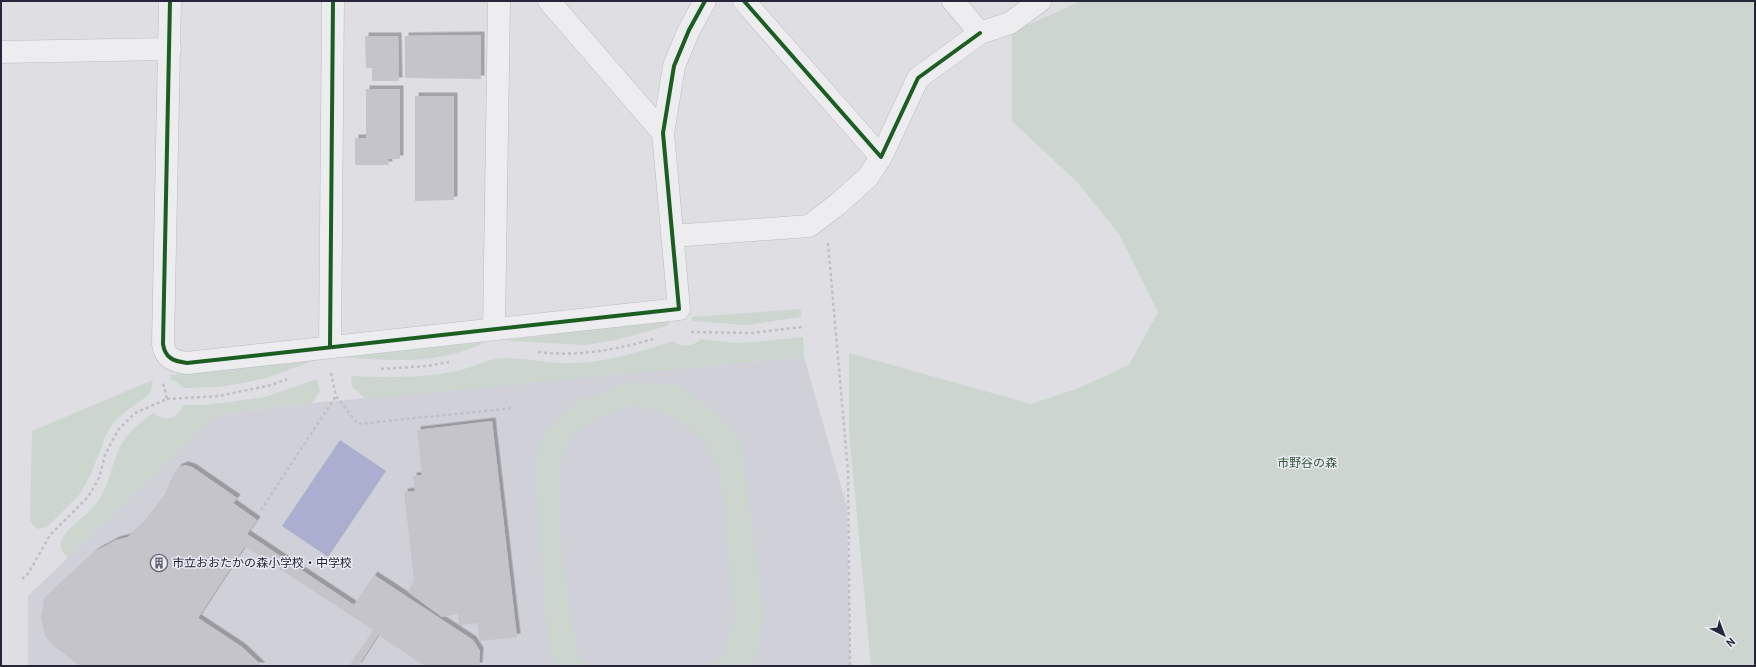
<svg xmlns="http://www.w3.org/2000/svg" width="1756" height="667" font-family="'PT Sans','Noto Sans JP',sans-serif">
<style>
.built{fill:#d0d0d9}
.green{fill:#ccd6cf}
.water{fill:#acaecf}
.building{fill:#c4c4ca;filter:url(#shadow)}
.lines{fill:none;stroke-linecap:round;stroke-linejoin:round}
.minor-casing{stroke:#bcbcc1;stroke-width:23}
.path{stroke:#bfbfc5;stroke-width:2.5;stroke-dasharray:3 3;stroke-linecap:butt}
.minor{stroke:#ededf0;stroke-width:22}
.cycleway-casing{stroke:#eaebf3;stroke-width:6}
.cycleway{stroke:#1b5e20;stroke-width:4}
.labels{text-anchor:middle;stroke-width:3;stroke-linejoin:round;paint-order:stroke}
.park-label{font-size:12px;fill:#33573b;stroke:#eaebf3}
.poi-label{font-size:12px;fill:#26263b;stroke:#eaebf3;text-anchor:start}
</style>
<defs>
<filter id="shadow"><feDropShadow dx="3.5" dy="-3.5" stdDeviation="0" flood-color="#0004"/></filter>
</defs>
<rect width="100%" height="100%" fill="#dedee3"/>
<!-- built -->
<path class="built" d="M804,357L847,507L850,666H28V596L216,415L312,403Z"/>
<!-- green -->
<path class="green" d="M1081,1H1755V666H871L849,431V353L1031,404L1079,388L1129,365L1158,312L1119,234L1078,183L1012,121V32Z
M801,309V317L746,325L692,321V317Z
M669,320V324L667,326L616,340L586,345L510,341L508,340Z
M803,337L804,357L366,399L352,387L351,376C386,378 422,378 457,371C472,368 487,359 503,358C524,358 544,363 564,363C601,364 638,353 673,341C683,348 692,347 701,339L736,343L766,341Z
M485,342C441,365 391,361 343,357Z
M313,361L266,378L243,383L217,387L184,388L175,381L171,380L170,375Z
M317,379L320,391L312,403L216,415L68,558C63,552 58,547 62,539C66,529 87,515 96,504C111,485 111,460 124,440C131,429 142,421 153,413C166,422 176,420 184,405H205L265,397Z
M153,380L151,391L146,397L122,414L113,423L106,435L91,474L80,494L47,527L37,529L30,521L32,431Z
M632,381L677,385L717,413L741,442L764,616L755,661L750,666H711L724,653L735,619L720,472L704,441L677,418L637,405L598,417L577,431L565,448L559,471V512L564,572L572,622L579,657L588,666H558L548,647L535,463L545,430L578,402Z"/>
<!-- water -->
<path class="water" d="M340,440L386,471L328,557L282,526Z"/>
<!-- building -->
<path class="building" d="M481,35V79L405,78V36Z
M365,36H398L399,81H372V68H366Z
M366,89H400V159H388L389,165H355V138H366Z
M415,96H454V200L415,201Z
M492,421L517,637L480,641L477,623L459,625L458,614L442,617L408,592L414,580L404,492L415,491L413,476L422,475L417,430Z
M185,465L192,467L237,498L233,503L257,520L247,534L354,605L374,575L473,640L480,651L479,666H425L378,635L358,666H349L373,630L245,546L198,618L242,647L262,666H80L55,647L45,636L41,618L44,599L96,551L116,540L128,537L145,521L165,494L174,473L179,467Z"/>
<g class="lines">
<defs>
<path id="minor" d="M170,1L163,344C165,358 173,361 187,363L679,309L663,133L674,66L689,30L705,1
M549,1L663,133
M744,1L881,157L918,78L980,33
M953,1L980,33L1010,23L1040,1
M1,52L170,49
M672,236L809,226L838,204L868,177L881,157
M494,329L499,1
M330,346L333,1"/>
</defs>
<!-- minor casing -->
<use href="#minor" class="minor-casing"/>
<!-- path -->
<path class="path" d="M828,243L848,472L850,666
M691,332L751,333L802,327
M538,352C577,357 615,350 653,339
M381,369L427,366L449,362
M331,373L336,396L358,424L514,408
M167,399L219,396L271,385L287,379
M261,510L336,396
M22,579L28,574L50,535L88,497L99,478L105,455L118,430L135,413L167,399L163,383"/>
<!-- minor -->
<use href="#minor" class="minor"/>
<defs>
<path id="cycleway" d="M170,1L163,344C165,358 173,361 187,363L679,309L663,133L674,66L689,30L705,1
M744,1L881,157L918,78L980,33
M330,346L333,1"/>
</defs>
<!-- cycleway casing -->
<use href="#cycleway" class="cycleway-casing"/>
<!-- cycleway -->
<use href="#cycleway" class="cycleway"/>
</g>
<!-- icons -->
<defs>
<symbol id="building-ring" viewBox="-11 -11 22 22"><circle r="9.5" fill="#eaebf3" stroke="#666676" stroke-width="1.5"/><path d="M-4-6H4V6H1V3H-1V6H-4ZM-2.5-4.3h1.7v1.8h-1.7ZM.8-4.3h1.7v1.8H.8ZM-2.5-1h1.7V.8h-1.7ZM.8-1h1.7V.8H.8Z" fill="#666676"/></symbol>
</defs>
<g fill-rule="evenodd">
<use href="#building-ring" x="149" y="553" width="20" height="20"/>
</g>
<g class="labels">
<!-- park labels -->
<g class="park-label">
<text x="1307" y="467">市野谷の森</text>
</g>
<!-- poi labels -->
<g class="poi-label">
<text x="172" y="567">市立おおたかの森小学校・中学校</text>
</g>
</g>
<!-- border -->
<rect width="1756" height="667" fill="none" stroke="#26263b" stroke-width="4"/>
<!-- north arrow -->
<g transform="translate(1724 635) rotate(138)" stroke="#eaebf3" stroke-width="3" paint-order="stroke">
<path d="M0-3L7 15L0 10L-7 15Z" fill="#26263b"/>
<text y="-6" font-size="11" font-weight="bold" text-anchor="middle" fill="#26263b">N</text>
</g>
</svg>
